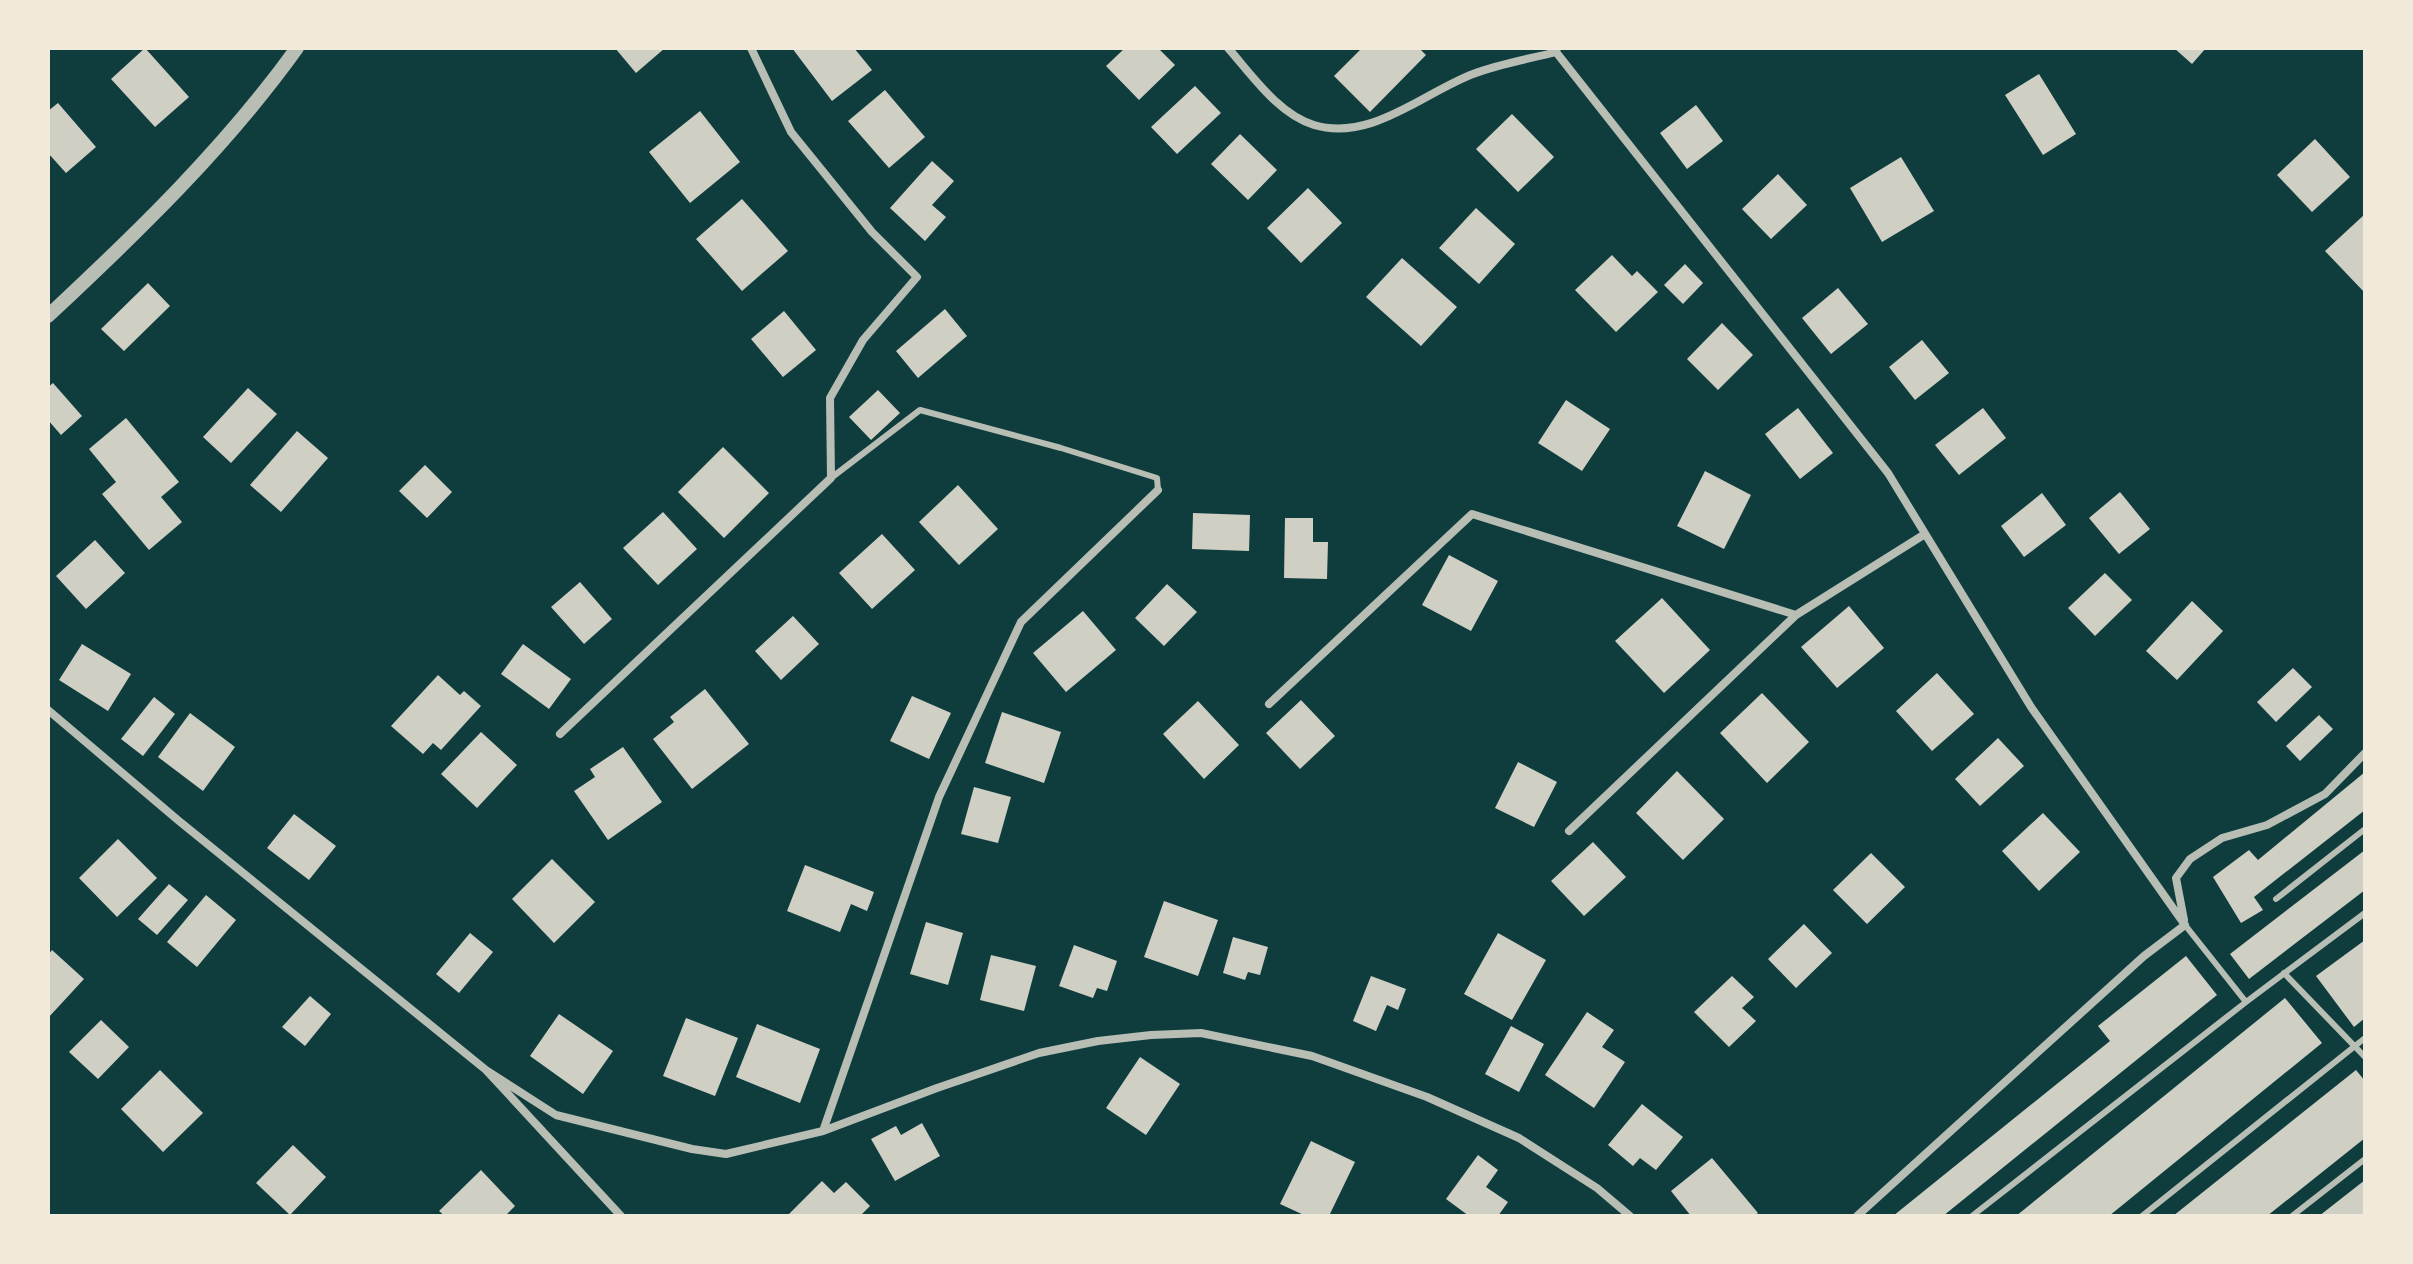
<svg xmlns="http://www.w3.org/2000/svg" width="2413" height="1264" font-family="Overpass,sans-serif">
<style>
.building{fill:#cfcfc3}
.lines{fill:none;stroke-linecap:round;stroke-linejoin:round}
.service{stroke:#b8beb3;stroke-width:6}
.minor{stroke:#b8beb3;stroke-width:8}
.tertiary{stroke:#b8beb3;stroke-width:14}
</style>
<rect width="100%" height="100%" fill="#0f3d3e"/>
<!-- building -->
<path class="building" d="M145,48L189,97L155,127L111,79Z
M615,48H665L636,73Z
M792,48H854L872,70L832,101Z
M1125,48H1158L1175,65L1139,100L1106,66Z
M1362,48H1419L1426,55L1370,112L1334,76Z
M2174,48H2206L2192,64Z
M2039,74L2076,134L2043,155L2005,95Z
M1195,86L1221,113L1177,154L1151,127Z
M885,90L925,137L889,168L848,121Z
M58,103L96,147L66,173L48,153V111Z
M1696,105L1723,141L1687,169L1660,133Z
M700,111L740,162L690,203L649,152Z
M1512,114L1554,157L1518,192L1476,149Z
M1240,134L1277,170L1248,200L1211,164Z
M2315,139L2350,177L2312,212L2277,175Z
M1901,157L1934,211L1882,242L1850,188Z
M932,161L954,181L932,205L946,217L925,241L890,208Z
M1778,174L1807,205L1771,239L1742,209Z
M1308,188L1342,223L1301,263L1267,228Z
M742,199L788,251L742,291L696,239Z
M1476,208L1515,244L1479,284L1439,248Z
M2365,214V293L2325,251Z
M1612,255L1632,276L1637,271L1658,292L1616,332L1575,290Z
M1402,258L1457,307L1421,346L1366,297Z
M1685,264L1703,283L1683,304L1664,285Z
M148,283L170,306L124,351L101,329Z
M1838,288L1868,324L1831,354L1802,318Z
M945,309L967,336L918,378L896,351Z
M784,311L816,350L783,377L751,339Z
M1722,323L1753,355L1718,390L1687,359Z
M1922,340L1949,373L1915,400L1889,367Z
M53,383L82,416L61,435L48,420V387Z
M248,388L277,414L231,463L203,437Z
M878,390L900,413L871,440L849,417Z
M1566,400L1610,429L1582,471L1538,443Z
M1798,408L1833,453L1800,479L1765,434Z
M1983,408L2006,438L1959,475L1935,445Z
M126,418L179,482L161,497L182,522L149,550L102,494L116,482L89,449Z
M297,431L328,458L281,512L250,485Z
M723,447L769,493L724,538L678,492Z
M425,465L452,492L427,518L399,491Z
M1705,471L1751,495L1724,549L1677,526Z
M958,485L998,529L959,565L919,522Z
M2120,492L2150,529L2119,554L2089,518Z
M2042,493L2066,525L2024,557L2001,526Z
M663,512L697,549L658,585L623,548Z
M1193,513L1250,515L1249,551L1192,549Z
M1285,518H1313V542H1328L1327,579L1284,578Z
M882,534L915,570L872,609L839,573Z
M95,540L125,573L86,609L56,576Z
M1449,555L1498,581L1471,631L1422,605Z
M2105,573L2132,600L2095,636L2068,608Z
M580,582L612,619L584,644L551,607Z
M1167,584L1197,612L1164,646L1135,618Z
M1662,598L1710,650L1664,693L1615,641Z
M2192,601L2223,631L2177,680L2146,651Z
M1849,606L1884,648L1837,688L1801,647Z
M1083,611L1116,650L1066,692L1033,653Z
M793,616L819,644L781,680L755,651Z
M82,644L131,674L108,711L59,680Z
M523,644L571,679L549,709L501,674Z
M2293,668L2312,687L2276,722L2257,702Z
M1937,673L1974,714L1932,751L1896,711Z
M438,675L460,695L464,691L481,706L441,750L433,743L423,754L391,726Z
M705,689L749,744L692,789L653,739L674,722L670,717Z
M1762,693L1809,742L1767,783L1720,733Z
M912,696L951,713L929,759L890,741Z
M154,697L175,714L143,756L121,739Z
M1301,700L1335,736L1300,769L1266,733Z
M1198,701L1239,745L1204,779L1163,734Z
M1002,712L1061,732L1044,783L985,763Z
M190,713L235,747L203,791L158,757Z
M2319,715L2333,729L2300,761L2286,746Z
M481,732L517,765L477,808L441,774Z
M1998,738L2024,766L1980,806L1955,779Z
M623,747L662,802L608,840L574,791L595,777L590,769Z
M1518,762L1557,782L1534,827L1495,808Z
M1677,771L1724,819L1683,860L1636,813Z
M2365,772V810L2254,897L2263,910L2241,923L2213,877L2249,850L2258,860Z
M974,787L1011,797L998,843L961,834Z
M2043,813L2080,852L2039,891L2002,851Z
M294,814L336,846L309,880L267,848Z
M118,839L157,878L117,917L79,878Z
M1593,842L1626,877L1584,916L1551,881Z
M2365,850V890L2249,979L2230,954Z
M1871,853L1905,887L1867,924L1833,890Z
M552,859L595,902L554,943L512,899Z
M805,865L874,892L867,911L851,904L840,932L787,911Z
M169,884L188,900L157,935L138,919Z
M206,895L236,920L197,967L167,942Z
M1164,901L1218,920L1198,976L1144,957Z
M926,922L963,933L948,985L910,974Z
M1804,924L1832,953L1796,988L1768,959Z
M470,933L493,952L459,993L436,974Z
M1498,933L1546,960L1512,1020L1464,994Z
M1233,937L1268,947L1260,975L1248,972L1245,980L1223,973Z
M2365,940V1018L2354,1027L2316,976Z
M1074,945L1117,961L1107,991L1097,988L1093,998L1059,986Z
M52,950L84,979L48,1018V955Z
M991,955L1036,966L1024,1011L980,1000Z
M2186,956L2217,995L1943,1216H1893L2110,1041L2098,1026Z
M1371,976L1406,989L1398,1010L1387,1005L1376,1031L1353,1021Z
M1732,976L1754,997L1742,1008L1756,1021L1729,1047L1694,1012Z
M310,996L331,1014L305,1046L282,1027Z
M2285,998L2322,1043L2109,1216H2016Z
M1587,1012L1614,1030L1602,1047L1625,1062L1594,1108L1545,1075Z
M559,1014L613,1051L583,1094L530,1056Z
M686,1018L738,1038L715,1096L663,1076Z
M101,1020L129,1047L98,1079L69,1052Z
M757,1024L820,1049L800,1103L736,1077Z
M1511,1026L1544,1044L1519,1092L1485,1074Z
M1140,1057L1180,1084L1146,1135L1106,1108Z
M160,1070L203,1113L163,1152L121,1109Z
M2356,1070L2365,1081V1138L2267,1216H2173Z
M1642,1104L1683,1137L1656,1170L1640,1158L1633,1166L1608,1145Z
M922,1123L940,1156L895,1181L871,1139L896,1126L901,1135Z
M1311,1141L1355,1162L1329,1216H1306L1280,1204Z
M293,1145L326,1177L290,1215L256,1183Z
M1478,1155L1498,1170L1486,1187L1508,1202L1498,1216H1469L1446,1199Z
M1712,1158L1758,1213L1754,1216H1691L1671,1191Z
M481,1170L515,1206L505,1216H445L439,1211Z
M2365,1180V1216H2319Z
M822,1181L834,1193L846,1182L870,1206L860,1216H787Z"/>
<g class="lines">
<!-- service -->
<path class="service" d="M831,478L920,410L1061,448L1157,478L1158,490
M2276,899L2365,829
M2185,925L2246,1002
M2284,973L2365,1057
M1972,1216L2246,1002L2365,913
M2142,1216L2365,1038
M2292,1216L2365,1159"/>
<!-- minor -->
<path class="minor" d="M1228,48C1252,75 1278,114 1314,125C1371,142 1423,93 1473,74C1499,64 1529,59 1556,52L1557,48
M1556,52L1888,473L2031,707L2185,925
M1269,704L1472,514L1796,615L1925,534
M48,710L179,821L486,1070L621,1216
M560,734L831,478L830,398L863,340L917,277L872,232L791,132L751,48
M1569,831L1796,615
M2184,920L2176,878L2190,859L2222,838L2267,825L2325,794L2365,753
M486,1070L556,1115L692,1149L726,1154L823,1131L937,1088L1039,1053L1098,1041L1151,1035L1201,1033L1312,1056L1427,1097L1519,1138L1597,1188L1630,1216
M823,1131L939,797L1021,622L1158,490
M1857,1216L2144,956L2185,925"/>
<!-- tertiary -->
<path class="tertiary" d="M48,316C137,233 226,147 297,48"/>
</g>
<!-- border -->
<rect width="2413" height="1264" fill="none" stroke="#f1e9da" stroke-width="100"/>
</svg>
